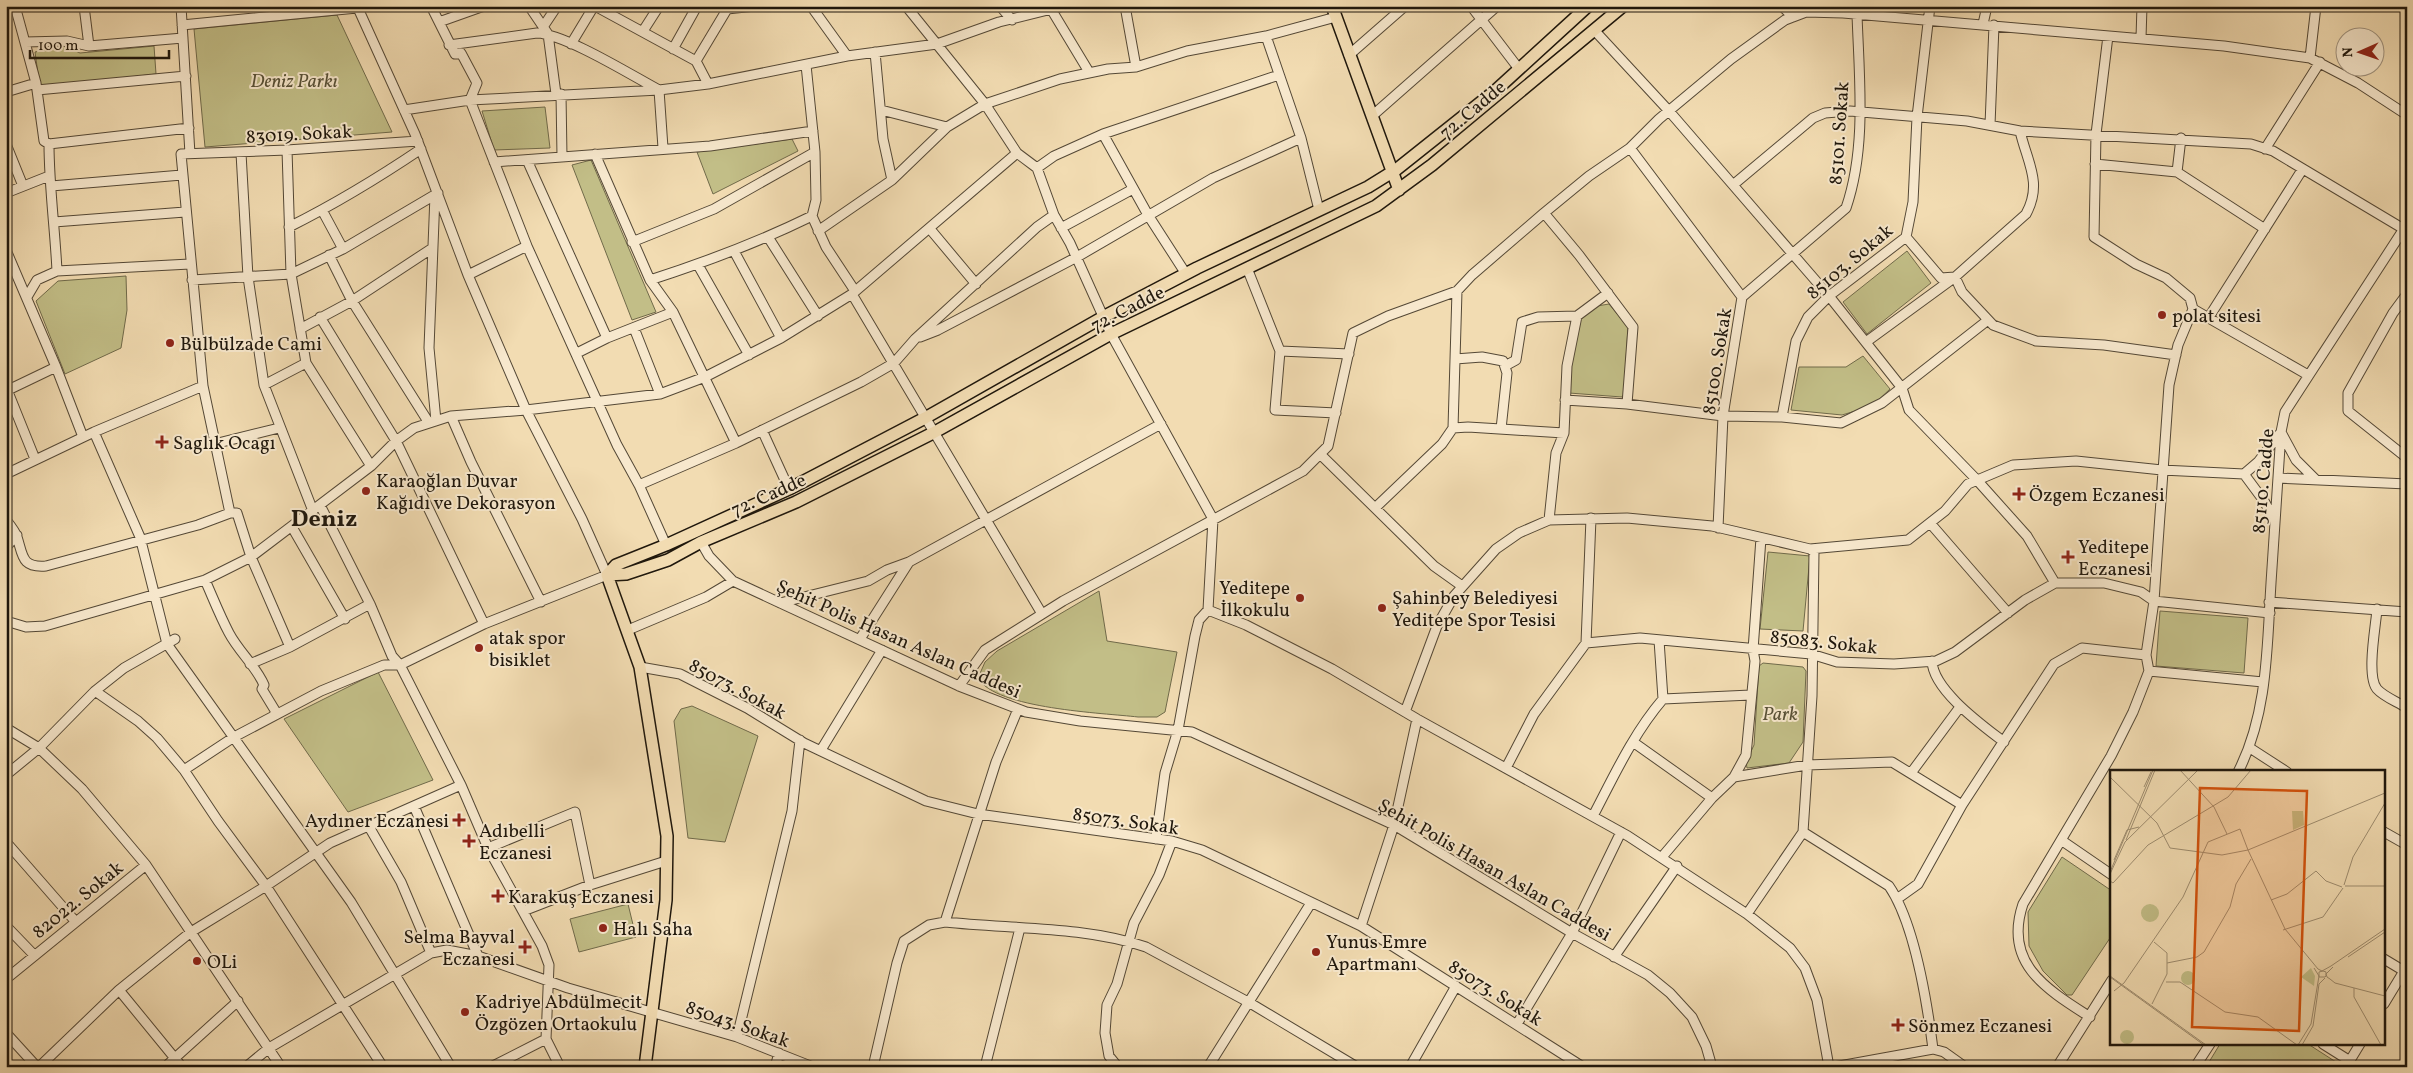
<svg xmlns="http://www.w3.org/2000/svg" width="2413" height="1073" font-family="Vollkorn,serif">
<style>
.green{fill:#c2be87;stroke:#706a4a}
.lines{fill:none;stroke-linecap:round;stroke-linejoin:round}
.minor-casing{stroke:#544836;stroke-width:11}
.major-casing{stroke:#1f170c;stroke-width:14}
.minor{stroke:#f7e8cd;stroke-width:9}
.major{stroke:#f2dcb2;stroke-width:11}
.poi-dot{fill:#8f2418;stroke:#f7e8cd;stroke-width:2}
.labels{text-anchor:middle;stroke-width:4;stroke-linejoin:round;paint-order:stroke}
.park-label{font-size:19px;font-style:italic;fill:#585137;stroke:#f7e8cd}
.street-label{font-size:19px;fill:#1f170c;stroke:#f7e8cd}
.poi-label{font-size:19px;fill:#1f170c;stroke:#f7e8cd;text-anchor:start}
.district-label{font-size:24px;font-weight:bold;fill:#1f170c;stroke:#f7e8cd}
.inset-road{fill:none;stroke:#9e8d70;stroke-width:1}
.view{fill:#d4520c;fill-opacity:0.15;stroke:#d4520c;stroke-width:2.5}
.inset-edge{fill:none;stroke:#1f170c;stroke-width:2.5}
</style>
<rect width="100%" height="100%" fill="#f2dcb2"/>
<filter id="stains"><feTurbulence type="fractalNoise" baseFrequency=".004" numOctaves="4"/><feColorMatrix values="0 0 0 0 .2 0 0 0 0 .09 0 0 0 0 .02 0 0 0 .5 -.17"/></filter>
<radialGradient id="worn" r=".72"><stop offset=".6" stop-color="#630" stop-opacity="0"/><stop offset="1" stop-color="#630" stop-opacity=".3"/></radialGradient>
<!-- green -->
<path class="green" d="M337,15L392,132L205,147L194,29Z
M65,46L80,53L154,46L156,74L43,87L39,81L35,52Z
M545,107L550,148L494,150L482,111Z
M792,139L798,151L713,194L697,152Z
M591,160L656,312L632,320L572,165Z
M1907,251L1931,283L1867,334L1843,302Z
M126,276L127,310L121,348L65,374L36,301L58,281Z
M1609,304L1628,327L1624,394L1622,397L1569,393L1573,328L1591,307Z
M1863,356L1890,389L1872,406L1842,415L1791,410L1799,367H1846Z
M1768,552L1810,556L1803,631L1760,629Z
M1099,591L1107,641L1177,652L1165,712L1157,717H1138C1104,713 995,709 978,678L985,662L997,651Z
M2160,611L2248,618L2244,673L2156,666Z
M1763,663L1803,667L1806,671L1803,742L1789,763L1747,768L1746,762L1754,745L1759,666Z
M378,672L433,780L348,812L284,719Z
M692,706L758,736L725,842L688,838L674,721L681,709Z
M2062,857L2112,891V935L2072,995H2067L2043,971L2029,946L2028,912Z
M628,904L636,937L579,952L570,919Z
M2220,1044H2308L2336,1062L2333,1067H2206Z"/>
<g class="lines">
<defs>
<path id="minor" d="M15,6L36,83L44,141L49,144C49,186 55,229 57,271
M84,6L89,46
M181,6L190,154
M431,6L455,54L461,53L477,83L470,100L527,246L617,445L639,485L666,545
M529,6L548,34L556,94
M595,6L696,61L708,84
M811,6L847,56
M906,6L985,104L1017,153L1037,168L1054,215L1070,243L1111,334L1213,519L1208,610
M1000,6L1012,20
M1125,6L1136,67
M1471,6L1519,69
M1782,6L1793,17
M727,9L755,6
M1051,9L1089,72
M439,22L484,6
M1983,24L1987,6
M182,25L357,8
M543,27L557,6
M643,31L659,6
M1595,31L1669,111L1829,296L1902,388L1909,410L1976,479L2027,536L2055,583
M1266,36L1301,138L1319,210
M2108,36L2096,134L2094,237L2136,264L2166,278L2190,298L2193,309L2308,375
M2141,38L2142,6
M25,42L67,41L89,46L183,38
M571,44L594,6
M449,45L537,33C565,34 631,75 659,90L663,148
M673,49L697,6
M875,52L883,139L892,180
M1349,55L1405,6
M2310,58L2316,6
M696,61L729,6
M806,65L815,152L816,200L812,216L826,247L855,291
M37,90L186,76
M6,92L36,83
M561,94L562,157
M404,110L470,100L659,90L708,84L847,56L937,44L999,22L1064,6
M881,110L947,127
M1372,116L1497,6
M1990,125L1994,25
M1103,134L1148,215L1186,274
M6,144L23,186
M49,144L189,128
M1630,148L1742,297L1723,416L1718,528
M2265,149L2320,62
M287,150L291,274L306,363L371,466
M241,153L248,277L264,385L313,511
M595,154L650,280L673,312L736,443
M527,160L607,338
M494,162L710,146L813,131
M2095,164L2177,172L2265,229
M1037,168L1054,156L1103,134L1279,75
M2177,172L2181,138
M1733,185L1813,118L1825,113L1850,111L1967,121L2020,131L2251,144L2273,151L2407,231
M51,186L182,175
M6,193L49,176
M435,195L429,348L436,421
M322,210L343,249
M1544,213L1579,255L1633,327L1627,404
M54,222L185,212
M289,227C335,204 378,178 421,149
M1061,228L1133,189
M930,229L976,284
M818,231L892,180L947,127L985,104L1060,79L1108,69L1136,67L1187,51L1266,36L1336,17
M768,237L818,316
M1906,237L1941,278L1955,277L2026,214C2043,183 2027,162 2020,131
M632,242L714,209L815,152
M6,250L56,367L83,437
M734,251L781,338
M329,255L352,301L429,423
M698,265L749,355
M1247,268L1280,351L1349,354
M468,275L527,246
M192,280L291,274L343,249L438,193
M650,280C706,262 759,242 812,216
M852,294L1042,614
M2407,294L2393,313L2348,393V411L2407,458
M27,297L37,280L57,271L190,264
M1742,297L1846,208C1867,147 1859,77 1857,14
M320,317L396,441L484,624
M2209,317L2302,170
M634,328L660,394
M300,329L352,301L431,249
M920,337L938,330L1077,257L1213,178L1301,138
M1866,342L1955,277L1962,292L1993,325L2036,341L2104,345L2176,355
M1280,351L1275,410L1336,413
M577,353L607,338L673,312
M1455,359L1482,357L1503,361L1507,373L1501,429
M1505,366L1516,360L1522,322L1538,317L1577,316
M264,385L306,363
M203,386L230,513H237L251,557L290,647
M6,387L35,459
M6,391L56,367
M1565,400L1627,404L1723,416L1782,417L1841,423L1882,403L1988,320
M451,416L471,462L541,602
M1782,417L1796,341L1808,317L1829,296L1906,237L1913,202L1917,117L1930,6
M1453,428L1468,427L1564,433
M762,430L789,489
M94,432L140,537L167,644L351,902L451,1067
M2282,434L2296,460L2316,480
M214,444L279,428
M1320,454L1434,566L1462,586
M6,474L94,432L203,386L181,154L287,150L418,141
M2244,474L2264,501L2275,521
M2278,478L2407,484
M639,485L736,443L861,382L894,363L915,339L1037,227L1054,215
M320,505L370,604L392,656L400,665L461,785L488,848L542,946L549,965L546,1039L560,1067
M1375,508L1442,444L1453,428L1457,291
M6,520C10,525 15,531 17,537C23,555 21,568 46,566L198,525L230,513
M1549,520L1556,453L1564,433L1567,366L1577,316L1608,293
M1930,523L2008,613
M292,527L345,619
M701,542L709,556L733,581L959,686L1026,712L1080,721L1192,732L1394,825L1572,933L1648,975L1670,993L1692,1017L1706,1046L1712,1067
M6,547L17,535
M1810,549L1908,540L1945,511L1968,484L2013,465L2076,461L2162,470L2244,474L2258,462L2281,432
M205,580C213,598 220,616 229,633C239,652 256,666 264,685L262,689L276,712L274,715
M2269,602L2407,612
M780,603L868,581L887,570L909,562
M2377,609C2376,625 2366,676 2377,689C2384,697 2398,702 2407,708
M6,621L26,627L45,626L205,580L251,557L371,466L396,441L414,428L451,416L526,410L660,394L705,377L781,338L852,294L1017,153
M628,630L706,597L733,581
M860,639L909,562L1161,424
M1659,640L1663,699
M1586,643L1591,518
M1932,661C1933,690 1982,725 2004,742
M250,664L290,647L370,604
M640,667L680,674L747,708L804,743L926,801L978,814L1172,841L1202,850L1361,926L1583,1067
M2149,671L2263,682
M959,686L985,650L1063,601L1303,471L1328,446L1353,333L1388,316L1457,291L1472,275L1544,213L1589,176L1630,148L1659,119L1731,59L1785,20L1806,12L1843,13L2224,46L2310,58L2358,83L2407,115
M95,691L138,721L157,738L184,770L218,821L266,886L383,1067
M1405,712L1437,626L1454,596L1496,549L1519,533L1549,520L1627,518L1712,526L1810,549L1814,552L1812,696L1803,832L1747,914
M6,728L39,748L82,789L146,865L281,1067
M1633,742L1712,798
M2250,748L2287,772
M821,750L882,650
M1506,768L1534,714L1586,643L1640,638L1811,654L1837,662L1894,664L1936,661L1955,652L2025,600L2055,583H2104L2141,592L2154,601L2270,613
M184,770L234,737L321,691L384,665H400L484,624L607,575L582,519L526,410L468,275L415,134L357,6
M2238,772C2268,714 2267,646 2271,583C2274,533 2278,482 2281,432L2285,412L2407,224
M1911,773L1960,707
M6,775L39,748L95,691L124,668L175,639
M1734,777L1807,765L1892,762L1962,805
M414,806L478,956
M1593,816C1614,776 1633,734 1663,699L1751,695
M368,825L401,882L431,953
M1803,832L1889,886C1915,924 1927,1002 1933,1049
M2384,832L2407,845
M1156,839L1165,773L1178,730L1195,636L1199,620L1208,610L1246,625L1332,669L1417,719L1628,836L1747,914L1790,948L1805,968L1817,1000L1829,1067
M2061,840L2112,875
M6,842L75,921
M488,848L575,812L590,885
M1662,857L1712,798L1734,777L1746,755L1755,661L1753,650L1761,538
M1897,899L1918,884L1962,805L2054,664L2082,648L2146,655
M523,911L590,885L666,861
M945,922L996,762L1018,709
M6,926L34,955
M1361,926L1394,825L1417,719
M1614,957L1677,866
M2384,959L2404,971
M6,979L146,865
M119,990L182,1067
M2384,1004L2407,966
M2090,1017C2046,989 2003,963 2023,904L2111,756L2133,712L2149,671L2146,655L2154,601L2169,385L2178,345L2193,309
M1517,1024L1572,933L1621,832
M6,1033L37,1067
M737,1037L792,811L800,740
M2323,1044L2350,1061
M39,1067L119,990L191,932L266,886L330,843L461,785
M165,1067L238,1001
M246,1067L269,1048L431,953L447,950L478,956L568,988L737,1037L813,1067
M491,1067L546,1039
M775,1067L779,1053
M873,1067L897,963L904,941L929,925L945,922C1010,929 1084,926 1146,947L1250,1003L1357,1067
M985,1067L1020,928
M1118,1067L1109,1056L1105,1033L1107,1005L1117,984L1134,923L1159,875L1172,841
M1208,1067L1311,903
M1410,1067L1456,986
M1834,1067L1933,1049L1944,1052L1965,1067
M2057,1067L2112,980
M2195,1067L2210,1044
M2346,1067L2360,1044"/>
<path id="major" d="M1332,6L1399,190
M607,575L626,574L668,560L701,542L796,502L933,433L1111,334L1376,206L1432,165L1623,6
M607,575L616,565L666,545L789,489L925,418L1105,316L1197,268L1368,187L1397,169L1495,91L1588,6
M607,575L640,667L667,836L666,900L645,1067"/>
</defs>
<!-- minor casing -->
<use href="#minor" class="minor-casing"/>
<!-- major casing -->
<use href="#major" class="major-casing"/>
<!-- minor -->
<use href="#minor" class="minor"/>
<!-- major -->
<use href="#major" class="major"/>
</g>
<!-- markers -->
<g class="poi-dot">
<circle cx="2162" cy="315" r="5"/>
<circle cx="170" cy="343" r="5"/>
<path d="M159.5 434.5h5v5h5v5h-5v5h-5v-5h-5v-5h5z"/>
<circle cx="366" cy="491" r="5"/>
<path d="M2016.5 486.5h5v5h5v5h-5v5h-5v-5h-5v-5h5z"/>
<path d="M2065.5 549.5h5v5h5v5h-5v5h-5v-5h-5v-5h5z"/>
<circle cx="1300" cy="598" r="5"/>
<circle cx="1382" cy="608" r="5"/>
<circle cx="479" cy="648" r="5"/>
<path d="M456.5 812.5h5v5h5v5h-5v5h-5v-5h-5v-5h5z"/>
<path d="M466.5 833.5h5v5h5v5h-5v5h-5v-5h-5v-5h5z"/>
<path d="M495.5 888.5h5v5h5v5h-5v5h-5v-5h-5v-5h5z"/>
<circle cx="603" cy="928" r="5"/>
<path d="M522.5 939.5h5v5h5v5h-5v5h-5v-5h-5v-5h5z"/>
<circle cx="1316" cy="952" r="5"/>
<circle cx="197" cy="961" r="5"/>
<circle cx="465" cy="1012" r="5"/>
<path d="M1895.5 1017.5h5v5h5v5h-5v5h-5v-5h-5v-5h5z"/>
</g>
<g class="labels">
<!-- park labels -->
<g class="park-label">
<text x="294" y="87">Deniz Parkı</text>
<text x="1780" y="720">Park</text>
</g>
<!-- street labels -->
<g class="street-label">
<text transform="translate(1472 109) rotate(-40)" y="7">72. Cadde</text>
<text transform="translate(299 133) rotate(-3)" y="7">83019. Sokak</text>
<text transform="translate(1838 133) rotate(-86)" y="7">85101. Sokak</text>
<text transform="translate(1849 261) rotate(-40)" y="7">85103. Sokak</text>
<text transform="translate(1127 308) rotate(-27)" y="7">72. Cadde</text>
<text transform="translate(1716 361) rotate(-81)" y="7">85100. Sokak</text>
<text transform="translate(2262 481) rotate(-85)" y="7">85110. Cadde</text>
<text transform="translate(768 494) rotate(-24)" y="7">72. Cadde</text>
<text transform="translate(899 638) rotate(24)" y="7">Şehit Polis Hasan Aslan Caddesi</text>
<text transform="translate(1824 641) rotate(6)" y="7">85083. Sokak</text>
<text transform="translate(738 688) rotate(28)" y="7">85073. Sokak</text>
<text transform="translate(1126 820) rotate(8)" y="7">85073. Sokak</text>
<text transform="translate(1495 869) rotate(30)" y="7">Şehit Polis Hasan Aslan Caddesi</text>
<text transform="translate(77 899) rotate(-39)" y="7">82022. Sokak</text>
<text transform="translate(1496 992) rotate(32)" y="7">85073. Sokak</text>
<text transform="translate(738 1023) rotate(19)" y="7">85043. Sokak</text>
</g>
<!-- poi labels -->
<g class="poi-label">
<text x="2172" y="322">polat sitesi</text>
<text x="180" y="350">Bülbülzade Cami</text>
<text x="173" y="449">Saglık Ocagı</text>
<text x="376" y="487">Karaoğlan Duvar<tspan x="376" dy="22">Kağıdı ve Dekorasyon</tspan></text>
<text x="2029" y="501">Özgem Eczanesi</text>
<text x="2078" y="553">Yeditepe<tspan x="2078" dy="22">Eczanesi</tspan></text>
<text x="1290" y="594" text-anchor="end">Yeditepe<tspan x="1290" dy="22">İlkokulu</tspan></text>
<text x="1392" y="604">Şahinbey Belediyesi<tspan x="1392" dy="22">Yeditepe Spor Tesisi</tspan></text>
<text x="489" y="644">atak spor<tspan x="489" dy="22">bisiklet</tspan></text>
<text x="449" y="827" text-anchor="end">Aydıner Eczanesi</text>
<text x="479" y="837">Adıbelli<tspan x="479" dy="22">Eczanesi</tspan></text>
<text x="508" y="903">Karakuş Eczanesi</text>
<text x="613" y="935">Halı Saha</text>
<text x="515" y="943" text-anchor="end">Selma Bayval<tspan x="515" dy="22">Eczanesi</tspan></text>
<text x="1326" y="948">Yunus Emre<tspan x="1326" dy="22">Apartmanı</tspan></text>
<text x="207" y="968">OLi</text>
<text x="475" y="1008">Kadriye Abdülmecit<tspan x="475" dy="22">Özgözen Ortaokulu</tspan></text>
<text x="1908" y="1032">Sönmez Eczanesi</text>
</g>
<!-- district labels -->
<g class="district-label">
<text x="324" y="526">Deniz</text>
</g>
</g>
<!-- overview -->
<g transform="translate(2110 770)">
<rect width="275" height="275" fill="#f2dcb2"/>
<path d="M182,41H193L194,55L183,60ZM31 143a9 9 0 1 1 18 0a9 9 0 1 1-18 0ZM201,198L205,206L204,216L191,207ZM71 208a7 7 0 1 1 14 0a7 7 0 1 1-14 0ZM10 267a7 7 0 1 1 14 0a7 7 0 1 1-14 0Z" fill="#c2be87"/>
<path class="inset-road" d="M70,0L104,37L117,64M0,7L47,53L60,78L112,85L138,80M34,17L41,2M16,70L45,0M138,80L175,159L208,199L212,201L221,196L275,159M4,90L17,60L29,57M0,102L43,0M0,104L15,72L88,0M0,111L3,113L38,75L118,27L141,0M234,115L243,87L275,33M235,116H275M161,130L177,124L206,101L216,111L232,117M173,160L213,147L233,118M238,187L275,162M57,193L87,187L94,182L120,137L126,114L141,89M223,197L216,204V206L215,207H209V202L213,201L216,202V204L217,207L220,209L225,213L275,226M0,206L96,275M0,207L94,275M56,212H70L115,242L148,247L187,275M244,218V227L271,275M4,221L14,213L73,127L98,72L130,59L138,80L275,23M42,234L57,204V183L44,172M188,275L201,254L209,206L204,198M192,275L203,256L209,214L215,208"/>
<path class="view" d="M90,18L197,21L189,261L82,257Z"/>
<rect width="275" height="275" class="inset-edge"/>
</g>
<!-- margin -->
<rect width="2413" height="1073" fill="none" stroke="#f2dcb2" stroke-width="25"/>
<rect x="8" y="8" width="2398" height="1058" fill="none" stroke="#1f170c" stroke-width="2.5"/>
<rect x="12" y="12" width="2388" height="1048" fill="none" stroke="#1f170c"/>
<!-- north arrow -->
<g transform="translate(2360 52) rotate(268)"><circle r="24" fill="#f7e8cd" stroke="#a19480"/>
<path d="M0-4L9 19L0 12L-9 19Z" fill="#8f2418"/>
<text y="-8" font-size="14" font-weight="bold" text-anchor="middle" fill="#1f170c">N</text>
</g>
<!-- scale -->
<path d="M30 50v8h139v-8" fill="none" stroke="#1f170c" stroke-width="2.5"/>
<text x="38" y="50" font-size="15" fill="#1f170c" stroke="#f7e8cd" stroke-width="4" paint-order="stroke">100 m</text>
<rect width="100%" height="100%" filter="url(#stains)"/>
<rect width="100%" height="100%" fill="url(#worn)"/>
</svg>
